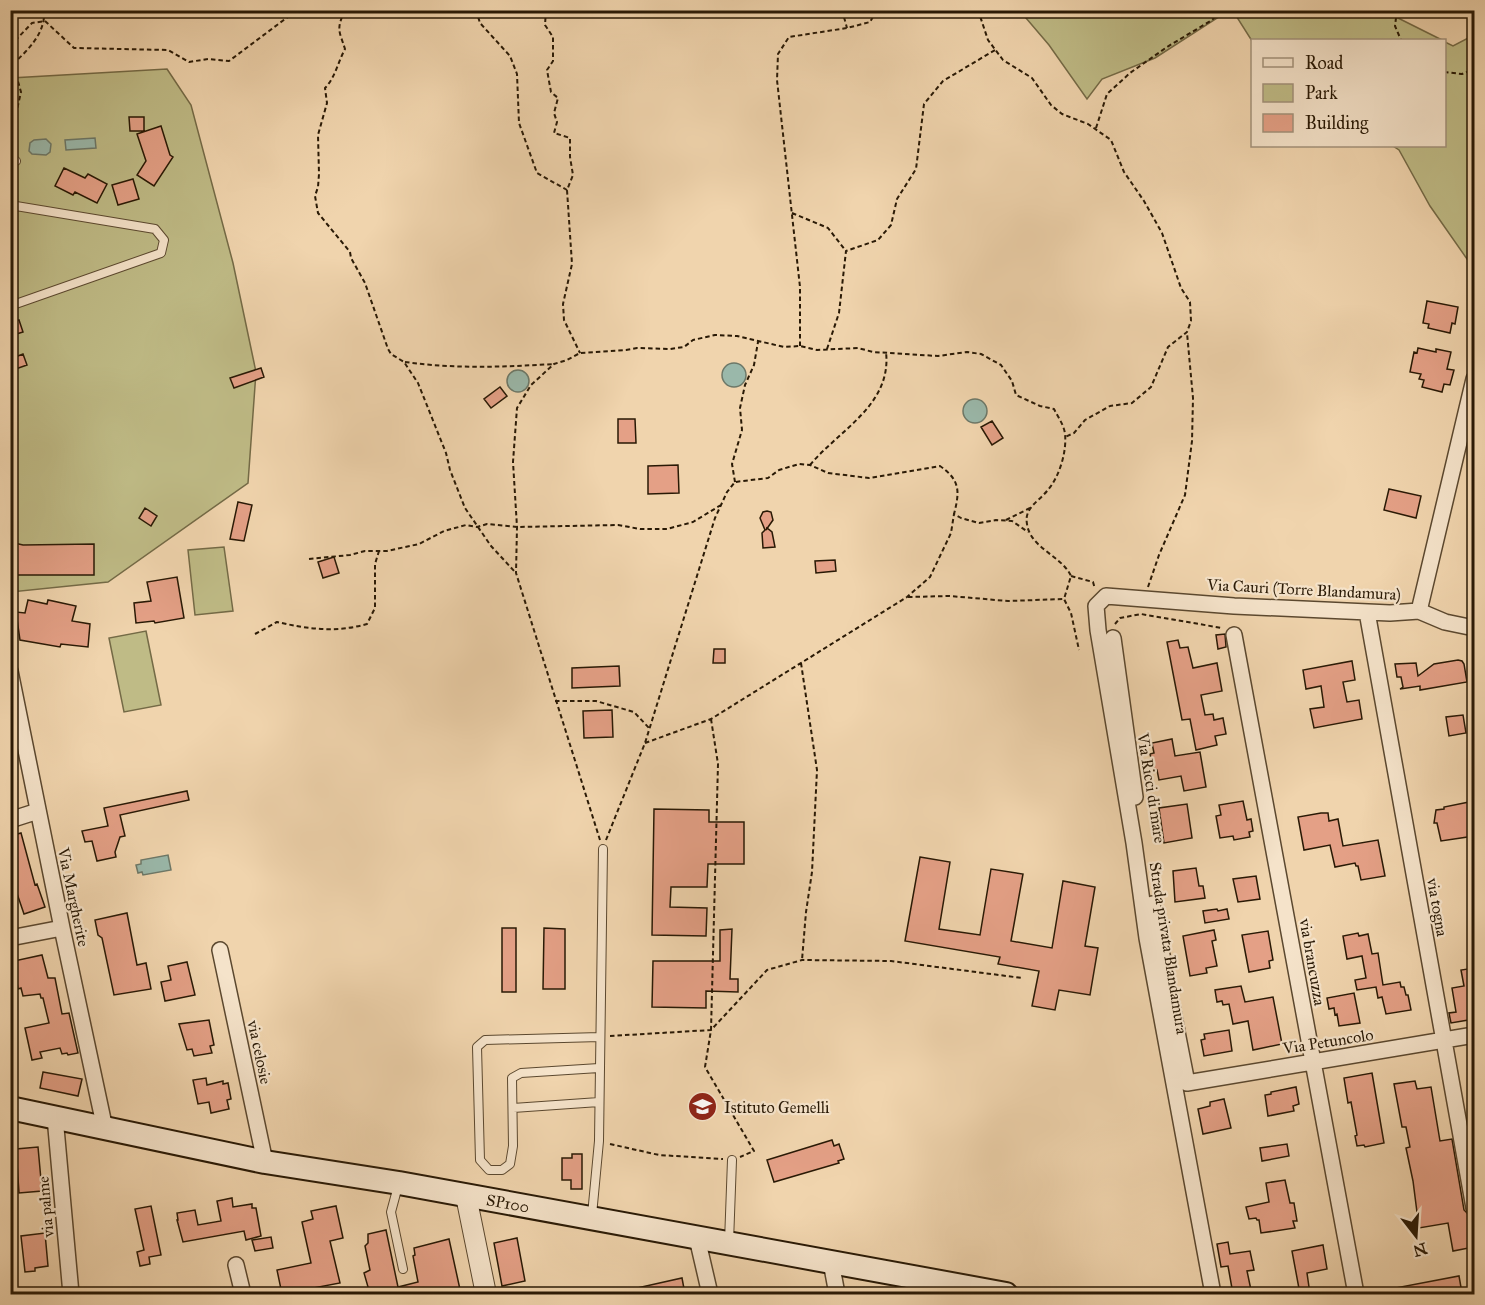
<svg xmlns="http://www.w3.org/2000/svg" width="1485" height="1305" font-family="'IM FELL Great Primer',serif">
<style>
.green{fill:#bfbb86;stroke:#746a46;stroke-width:1.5}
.water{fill:#9ab8aa;stroke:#6d7868;stroke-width:1.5}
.building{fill:#e4a086;stroke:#291905;stroke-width:1.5}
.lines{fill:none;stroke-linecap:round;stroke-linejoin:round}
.service-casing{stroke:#5b482f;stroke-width:10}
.minor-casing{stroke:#5b482f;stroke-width:18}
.tertiary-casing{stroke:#5b482f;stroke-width:22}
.secondary-casing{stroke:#291905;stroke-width:26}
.path{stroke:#291905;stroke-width:2;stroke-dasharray:4.5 3;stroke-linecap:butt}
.service{stroke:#f5e3ca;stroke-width:8}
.minor{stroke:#f5e3ca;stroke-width:15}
.tertiary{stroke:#f5e3ca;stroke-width:20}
.secondary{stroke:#f5e3ca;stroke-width:22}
.labels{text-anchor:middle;stroke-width:4.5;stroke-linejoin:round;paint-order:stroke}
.street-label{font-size:16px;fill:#291905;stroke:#f5e3ca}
.poi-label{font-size:16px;fill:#291905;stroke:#f5e3ca;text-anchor:start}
</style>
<rect width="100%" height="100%" fill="#f0d4ad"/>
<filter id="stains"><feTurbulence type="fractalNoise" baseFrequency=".00333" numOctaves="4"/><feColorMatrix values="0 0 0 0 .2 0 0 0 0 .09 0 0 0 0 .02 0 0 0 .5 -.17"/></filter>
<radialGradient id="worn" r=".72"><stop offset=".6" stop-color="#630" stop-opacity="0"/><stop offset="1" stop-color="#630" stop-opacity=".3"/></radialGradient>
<!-- green -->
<path class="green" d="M1020,11H1228L1155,58L1102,79L1087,99L1049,45Z
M1233,11H1393L1392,15L1442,40L1252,41Z
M1474,35V269L1430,206L1399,150L1393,146H1444L1445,42L1453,46Z
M167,69L191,105L233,263L256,372L248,483L108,582L11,592V78Z
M224,547L233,611L195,615L188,550Z
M146,631L161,705L124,712L109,638Z"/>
<!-- water -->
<path class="water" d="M95,138L96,148L66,150L65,140Z
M46,139L51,144L50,152L46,155L32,154L29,151L30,143L34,140Z
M722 375a12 12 0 1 1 24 0a12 12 0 1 1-24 0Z
M507 381a11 11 0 1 1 22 0a11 11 0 1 1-22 0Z
M963 411a12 12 0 1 1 24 0a12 12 0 1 1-24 0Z
M168,855L171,870L143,875L142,872L138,873L136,865L141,864V860Z"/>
<!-- building -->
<path class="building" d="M129,117H144V131H130Z
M161,126L170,155L173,157L154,186L137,175L146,161L137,134Z
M64,168L85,178L88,174L107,184L97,203L75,192L73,195L55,186Z
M133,179L139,199L118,205L112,185Z
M1427,301L1458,307L1455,324L1452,323L1450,333L1428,328L1429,324L1423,323Z
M19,320L23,332L10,336V322Z
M1418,348L1436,352V349L1451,352L1447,369L1454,370L1450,385L1444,384L1442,392L1422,387L1424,380L1419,379L1421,374L1410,372L1414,352L1417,353Z
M23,354L27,365L10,371V359Z
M261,368L264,377L234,388L230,378Z
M500,387L507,396L491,408L484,399Z
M618,419H635L636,443H618Z
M992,421L1003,438L992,445L981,427Z
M678,465L679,493L648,494V466Z
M1389,489L1421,496L1416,518L1384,510Z
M238,502L252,505L244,541L230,539Z
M145,508L157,516L151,526L139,518Z
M767,511L771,512L773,520L766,530L767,528L772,532L775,547L763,548L762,533L765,530L760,518L763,512Z
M10,542L23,545L94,544V575H10Z
M334,557L339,573L323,578L318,562Z
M835,560L836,571L816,573L815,561Z
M177,577L184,618L155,623L154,621L136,623L134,603L151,601L147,582Z
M28,600L47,604L48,600L76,606L72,621L90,624L88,647L61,644L60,647L20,640L16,612L25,613Z
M1225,634L1226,647L1218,649L1216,635Z
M1178,640L1180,648L1188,647L1193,668L1217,663L1222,691L1201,695L1205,715L1213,714L1214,720L1223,718L1226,734L1215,736L1217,745L1196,750L1190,719L1182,720L1167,642Z
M714,649H725V663H713Z
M1458,660L1462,661L1464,664L1467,682L1420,690V686L1400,689L1403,687L1401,677H1397L1395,664L1416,663L1418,676L1434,664Z
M1352,661L1355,680L1343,682L1347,702L1359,700L1362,719L1314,728L1310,709L1324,707L1321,686L1306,689L1303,670Z
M619,666L620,686L572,688V668Z
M612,710L613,737L584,738L583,711Z
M1463,715L1466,733L1449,736L1446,717Z
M1172,739L1175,756L1200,752L1206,787L1184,791L1181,776L1159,780L1157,770H1154L1150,754L1154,753L1152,743Z
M187,791L189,800L120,815L125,836L120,837L115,852L116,857L97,861L92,841L85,842L82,831L108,826L104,808Z
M1243,801L1247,820L1251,819L1253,831L1249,832L1250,837L1234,840L1233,836L1220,838L1216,816L1221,815L1219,805Z
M1474,801V836L1441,841L1437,823H1434L1436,810L1444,809V807Z
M1187,804L1192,838L1164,843L1159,808Z
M654,809L709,810V822H744V864H708L707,887H671L670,907L707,908L706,936L652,935Z
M1321,813H1328L1329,821L1338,819L1343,846L1378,840L1385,876L1361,880L1358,866H1356L1355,863L1335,867L1330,845L1304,850L1298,817Z
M21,833L35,885L37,884L45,907L24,914L10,873V836Z
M920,857L950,862L939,929L980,935L991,869L1023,874L1011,941L1052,948L1063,881L1095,887L1085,946L1098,948L1090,995L1059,990L1055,1010L1032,1006L1039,971L998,964L1000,957L905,941Z
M1196,868L1199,886H1203L1205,898L1175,902L1173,871Z
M1256,876L1260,899L1238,902L1233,879Z
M1217,909L1218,911L1227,909L1229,919L1205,923L1203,911Z
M127,913L137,965L146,963L151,989L114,995L102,938L98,935L95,920Z
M502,928H516V992H502Z
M544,928L565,929V989H543Z
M732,929L730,979H738V992L706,991V1008L652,1007L653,961H720V930Z
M1214,930L1216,940L1212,941L1217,966L1206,968L1207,973L1190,976L1183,936Z
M1268,931L1273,960L1269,961L1270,968L1249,972L1242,935Z
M1358,933L1359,936L1368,934L1372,954L1378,953L1383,985L1400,982L1401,987H1404L1406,995H1408L1411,1010L1386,1014L1382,997L1378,998L1376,987L1357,990L1355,980L1366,978L1362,956L1347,959L1343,936Z
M42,955L48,978H55L62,1014L69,1013L78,1053L68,1055L67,1053L62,1054L60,1048L40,1052L42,1058L32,1060L25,1028L49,1023L43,998H41L40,994L23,996L21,988L18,989L14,961Z
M187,962L195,995L165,1001L161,982L171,980L168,966Z
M1474,968V1019L1451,1023L1449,1013L1456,1012L1452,988L1464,986L1461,970Z
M1241,986L1245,1002L1273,997L1282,1044L1253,1050L1248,1021L1233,1024L1229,1004L1223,1005L1222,1001L1217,1002L1215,990Z
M1354,993L1360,1023L1339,1026L1337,1014L1335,1015L1334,1008L1329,1009L1327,998Z
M209,1020L214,1045L210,1046L212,1053L194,1056L192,1049L187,1050L179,1024Z
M1229,1030L1232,1051L1204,1056L1201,1040L1205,1039L1204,1034Z
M43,1072L82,1079L78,1096L40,1088Z
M1372,1073L1384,1143L1365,1147L1364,1145L1357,1146L1355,1136L1357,1135L1351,1102L1348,1103L1344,1078Z
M206,1078L207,1085L223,1081V1084L228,1083L231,1099L227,1100L229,1109L211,1113L209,1102L198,1104L193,1080Z
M1415,1081L1417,1089L1431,1087L1440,1141L1452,1139L1464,1210L1471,1217L1474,1247L1453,1251L1448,1223L1419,1228L1413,1181L1406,1148L1410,1147L1406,1127H1402L1394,1084Z
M1296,1087L1299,1104L1293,1106L1294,1111L1268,1116L1265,1095L1271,1094V1092Z
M1224,1099L1231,1128L1203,1134L1198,1109L1210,1106V1102Z
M832,1140L834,1146L839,1144L844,1159L838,1161L839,1163L774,1182L767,1160Z
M1287,1144L1289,1156L1262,1161L1260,1148Z
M38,1147L42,1191L19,1193L16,1149Z
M572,1154H582V1189H571V1180H562V1158H572Z
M1285,1180L1290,1203H1294L1297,1221H1293L1295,1228L1261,1233L1259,1220H1257L1256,1218L1249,1219L1246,1207L1269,1202L1266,1183Z
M232,1198L233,1207L252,1204V1208H256L261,1236L246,1240L244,1231L183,1242L177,1220H178L177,1213L195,1210L198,1225L221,1221L217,1201Z
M151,1206L161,1255L149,1257L150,1264L140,1266L137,1252L144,1250L135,1209Z
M336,1206L343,1238L330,1241L340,1283L282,1294L277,1270L311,1263L302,1222L313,1219L311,1211Z
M386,1230L398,1287L418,1282L413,1256L415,1255L414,1248L449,1239L461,1294H380V1292L370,1294L364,1273L370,1270L365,1246L368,1243V1234Z
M45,1233L48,1266L35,1268V1271L25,1272L21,1236Z
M271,1237L273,1248L255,1251L252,1240Z
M517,1238L525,1281L502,1286L494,1243Z
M1228,1242L1230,1254L1250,1251L1254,1270L1247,1271L1251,1290L1233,1294L1228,1266L1221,1267L1217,1244Z
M1323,1245L1327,1269L1307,1273L1310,1294H1300L1292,1251Z
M1459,1276L1462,1293L1452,1294H1390V1289Z
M682,1278L685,1294H629L628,1290Z"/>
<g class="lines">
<defs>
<path id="service" d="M10,162L16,161
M10,205L155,229L164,240L161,253L10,306
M599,1068L521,1073L512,1078L513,1146L510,1164L502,1170H489L480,1160L477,1047L485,1040L600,1037
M513,1108L599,1102
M398,1186L391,1212L403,1269
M592,1215L599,1141L603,849
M729,1242L732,1160"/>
<path id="minor" d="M1419,611L1445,622L1474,628
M1367,612L1474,1208
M1234,635L1356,1294
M1113,638L1135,797
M10,671L62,928L105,1129
M10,820L38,811
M1152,904L1187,1083L1474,1035
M10,938L62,928
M220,950L265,1162
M55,1117L71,1294
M697,1238L710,1294
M831,1262L837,1294
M236,1265L243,1294
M1213,1294L1147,938L1134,843L1098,630L1096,606L1106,596L1234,606L1390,613L1419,611L1474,379"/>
<path id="tertiary" d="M466,1196L486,1294"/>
<g id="secondary">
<path id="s1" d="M10,1108L265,1162L399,1183L1006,1294"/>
</g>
</defs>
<!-- service casing -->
<use href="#service" class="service-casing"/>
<!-- minor casing -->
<use href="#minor" class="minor-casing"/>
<!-- tertiary casing -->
<use href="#tertiary" class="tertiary-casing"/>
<!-- secondary casing -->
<use href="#secondary" class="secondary-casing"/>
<!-- path -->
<path class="path" d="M345,10C336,30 339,30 345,49C338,62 335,78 325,88L327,103L318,135L319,174L318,187L315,196L318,213L350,252L351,258L365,283L388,349L391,354L404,362L418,383L446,453L450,470L465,508L491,546L516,573
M476,10L480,23L510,56L517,74L519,123L537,173L567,190
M546,10L545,25L553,37V61L547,70L551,92L558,98L554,113L557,122L554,133L570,138V157L573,175L567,190L572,264L563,304L564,320L580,353
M842,10L847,28
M978,10L988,40L1003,60L1032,78L1051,105L1062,114L1088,124L1111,140L1124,172L1144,201L1162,233L1181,288L1190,302L1191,321L1187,332L1168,347L1151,387L1132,403L1110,406L1085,420L1074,433L1065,437
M1397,10L1395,26L1401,40
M10,46L32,23L45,21L74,48L168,50L189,62L208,59L229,61L297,10
M1444,72L1462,74L1474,69
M1096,128L1107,94L1130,73L1167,47L1212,20L1221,10
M16,152L13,127L21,92L13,64C28,50 46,33 44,10
M792,213L828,228L846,251
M800,346V287L777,80L778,54L789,37L847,28L870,22L877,10
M827,349L839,313L846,251L878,240L891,225L897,199L916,169L924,104L943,81L995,50
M405,362C455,369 504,367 554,364
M810,465C839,430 892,405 886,352
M735,482L732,464L742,430L740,408L745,385L754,365L758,342
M1006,520L1030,508
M309,559L350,555L365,551H387L419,544L444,531L466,525L477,527L487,524L517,527L618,525L640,529H667L693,522L721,505
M1071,576L1093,582L1095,589
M1148,587L1159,555L1185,495L1192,441L1193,398L1187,333
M908,597L949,596L1008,601L1064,599
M1115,624L1120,618L1141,614L1222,628
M255,634L277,622C308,629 335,633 367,624L375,608V564L379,551
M801,663L817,770L812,872L806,912L802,960
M555,701H596L634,712L649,728
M711,719L718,764L711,1030L705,1067L754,1151L740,1157
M645,743L711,719L907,597L930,577L951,533L954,514
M600,840L516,573L517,527L513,462L517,408L531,385L554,364L567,360L580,353L626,350L637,348L670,349L684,347L693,340L715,335L737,336L784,347L800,346L817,350L858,348L873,352L938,356L967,352L981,354L1001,365L1012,381L1016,395L1040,406L1054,409C1058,417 1064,425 1065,434C1067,452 1059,478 1047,491C1038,502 1024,508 1027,524C1030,548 1062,556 1071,576L1064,599L1071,613L1079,650
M606,840L645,743L715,518L727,492L735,482L768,478L779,470L799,464L810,465L828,473L869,478L940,466C960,480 960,491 954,514L961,518L979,523L996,520L1012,521L1028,532
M610,1036L711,1030L767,970L802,960L891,961L1022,978
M610,1144L659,1155L723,1159"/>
<!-- service -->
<use href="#service" class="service"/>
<!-- minor -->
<use href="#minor" class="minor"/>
<!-- tertiary -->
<use href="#tertiary" class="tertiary"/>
<!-- secondary -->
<use href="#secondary" class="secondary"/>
</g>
<!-- icons -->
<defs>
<symbol id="school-disc" viewBox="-11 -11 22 22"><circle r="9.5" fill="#8f2418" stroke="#f5e3ca"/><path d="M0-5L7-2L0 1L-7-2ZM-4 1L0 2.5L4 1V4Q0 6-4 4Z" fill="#fff"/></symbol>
</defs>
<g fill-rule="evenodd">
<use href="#school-disc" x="686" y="1090" width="33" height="33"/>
</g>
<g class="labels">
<!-- street labels -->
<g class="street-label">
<text transform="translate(1304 589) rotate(3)" y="6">Via Cauri (Torre Blandamura)</text>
<text transform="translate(1152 788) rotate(81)" y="6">Via Ricci di mare</text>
<text transform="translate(74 897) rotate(78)" y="6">Via Margherite</text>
<text transform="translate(1438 907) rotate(80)" y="6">via togna</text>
<text transform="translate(1169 948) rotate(81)" y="6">Strada privata Blandamura</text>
<text transform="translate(1313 962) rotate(80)" y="6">via brancuzza</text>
<text transform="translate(1328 1041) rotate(-9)" y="6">Via Petuncolo</text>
<text transform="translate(260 1052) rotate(78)" y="6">via celosie</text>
<text dy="6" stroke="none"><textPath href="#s1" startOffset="507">SP100</textPath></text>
<text transform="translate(45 1207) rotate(-95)" y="6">via palme</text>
</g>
<!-- poi labels -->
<g class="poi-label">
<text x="724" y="1113">Istituto Gemelli</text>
</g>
</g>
<!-- margin -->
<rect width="1485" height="1305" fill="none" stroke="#f0d4ad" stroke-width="36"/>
<rect x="12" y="12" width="1461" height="1281" fill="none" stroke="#291905" stroke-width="3"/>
<rect x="18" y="18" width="1449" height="1269" fill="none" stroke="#291905" stroke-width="1.5"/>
<!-- legend -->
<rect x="1251" y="39" width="195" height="108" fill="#f5e3ca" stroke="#a3927b" stroke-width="1.5"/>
<rect x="1263" y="58" width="30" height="9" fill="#f5e3ca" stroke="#a3927b" stroke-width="1.5"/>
<text x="1305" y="69" font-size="18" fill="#291905">Road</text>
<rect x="1263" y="84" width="30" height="18" fill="#bfbb86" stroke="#a3927b" stroke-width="1.5"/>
<text x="1305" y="99" font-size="18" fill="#291905">Park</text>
<rect x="1263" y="114" width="30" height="18" fill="#e4a086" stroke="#a3927b" stroke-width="1.5"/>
<text x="1305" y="129" font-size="18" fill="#291905">Building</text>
<!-- north arrow -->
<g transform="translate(1416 1236) rotate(163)" stroke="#f5e3ca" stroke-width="4.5" paint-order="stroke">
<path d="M0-4.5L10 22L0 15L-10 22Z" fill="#291905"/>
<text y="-9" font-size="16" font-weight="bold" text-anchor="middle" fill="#291905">N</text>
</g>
<rect width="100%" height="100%" filter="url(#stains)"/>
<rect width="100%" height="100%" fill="url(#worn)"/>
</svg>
